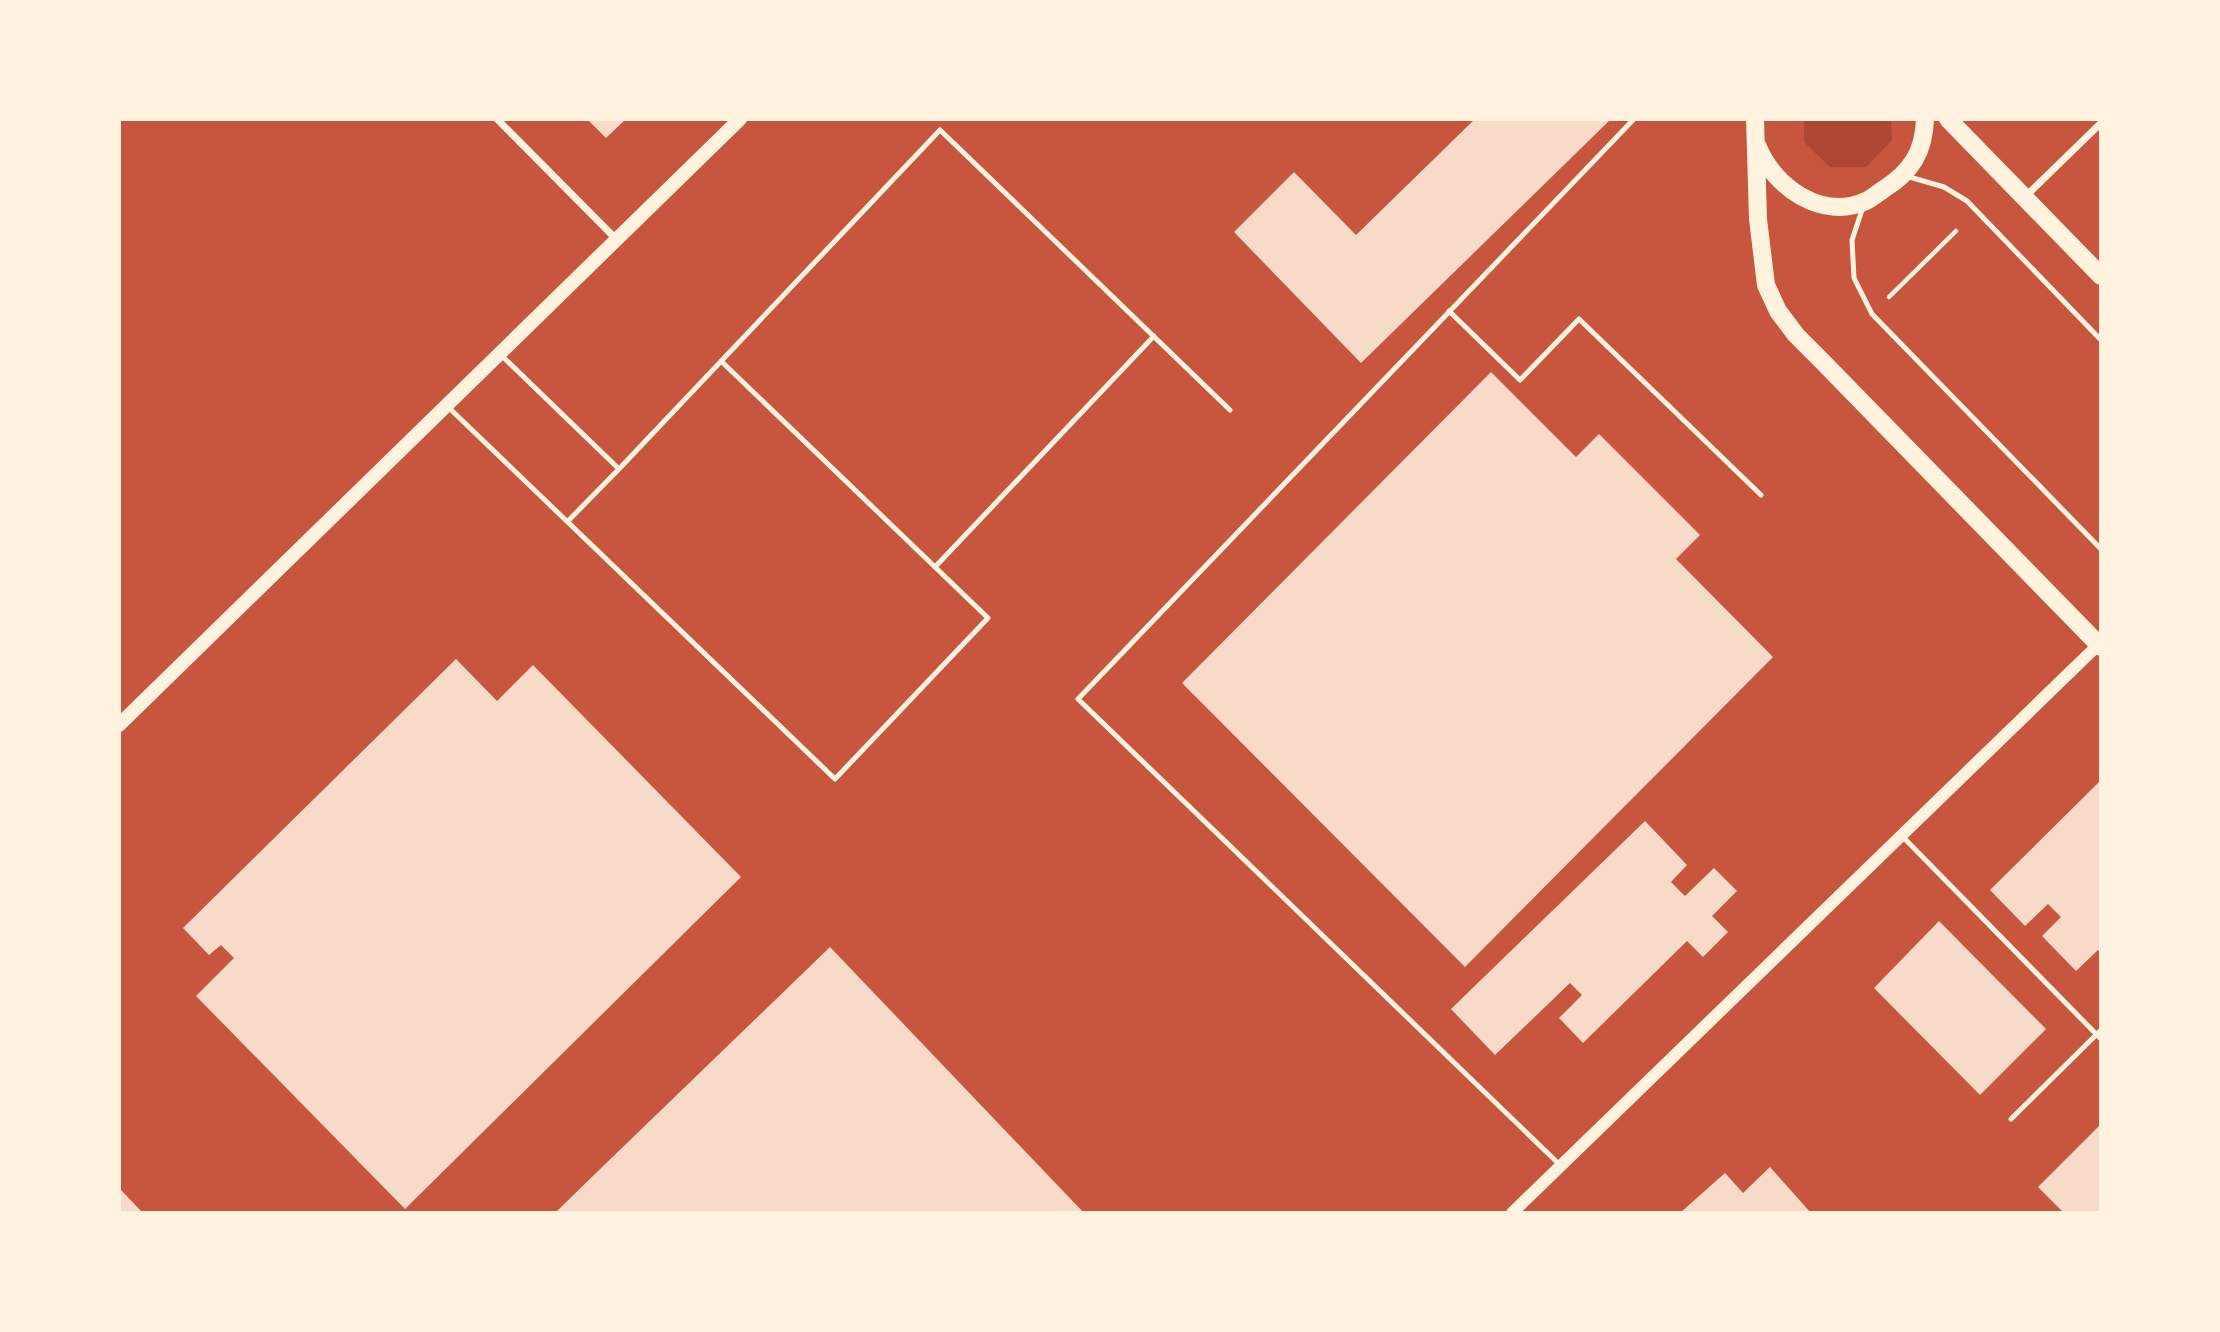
<svg xmlns="http://www.w3.org/2000/svg" width="2220" height="1332" font-family="'Nunito Sans',sans-serif">
<style>
.green{fill:#ae4732}
.building{fill:#f7dbc8}
.lines{fill:none;stroke-linecap:round;stroke-linejoin:round}
.path{stroke:#fff3e0;stroke-width:4.5}
.service{stroke:#fff3e0;stroke-width:5}
.minor{stroke:#fff3e0;stroke-width:7}
.tertiary{stroke:#fff3e0;stroke-width:12}
.secondary{stroke:#fff3e0;stroke-width:14}
.primary{stroke:#fff3e0;stroke-width:18}
</style>
<rect width="100%" height="100%" fill="#c8553d"/>
<!-- green -->
<path class="green" d="M1804,119H1891L1892,140L1866,167H1830L1804,142Z"/>
<!-- building -->
<path class="building" d="M587,119H626L606,138Z
M1475,119H1611L1361,363L1234,232L1294,172L1356,235Z
M1491,372L1576,457L1599,434L1700,535L1676,559L1773,657L1465,967L1182,683Z
M456,659L497,701L533,665L741,877L405,1209L196,996L234,958L221,945L209,955L183,928Z
M2101,780V953L2098,950L2076,971L2042,936L2061,917L2048,904L2025,926L1990,890Z
M1645,821L1687,865L1671,882L1685,896L1714,868L1737,891L1712,916L1728,932L1703,957L1687,941L1583,1043L1559,1018L1582,995L1570,983L1495,1055L1451,1009Z
M1939,921L2046,1029L1980,1095L1874,988Z
M830,947L1084,1213H555L597,1172Z
M2101,1124V1213H2064L2038,1187Z
M1770,1167L1811,1213H1680L1725,1173L1743,1193Z
M119,1188L143,1213H119Z"/>
<g class="lines">
<!-- path -->
<path class="path" d="M1889,297L1956,231"/>
<!-- service -->
<path class="service" d="M1906,176L1944,187L1967,201L2101,340
M1863,207L1852,240L1854,278L1872,314L2101,549
M1449,311L1520,380L1579,319L1761,495
M502,356L619,469L940,130L1230,410
M447,406L835,779L988,618L721,361
M568,521L619,469
M935,567L1154,336
M1901,835L2101,1039
M2011,1119L2101,1030
M1560,1165L1078,699L1634,119"/>
<!-- minor -->
<path class="minor" d="M497,119L616,239
M2025,197L2101,123"/>
<!-- tertiary -->
<path class="tertiary" d="M1512,1213L2098,645"/>
<!-- secondary -->
<path class="secondary" d="M119,725L740,119"/>
<!-- primary -->
<path class="primary" d="M1755,119L1758,219L1766,285L1778,311L1796,335L1821,360L2101,647
M1948,119L2101,276
M1758,147C1774,187 1822,221 1866,201C1872,198 1878,193 1884,189C1911,172 1924,152 1925,119"/>
</g>
<!-- border -->
<rect width="2220" height="1332" fill="none" stroke="#fff3e0" stroke-width="242"/>
</svg>
